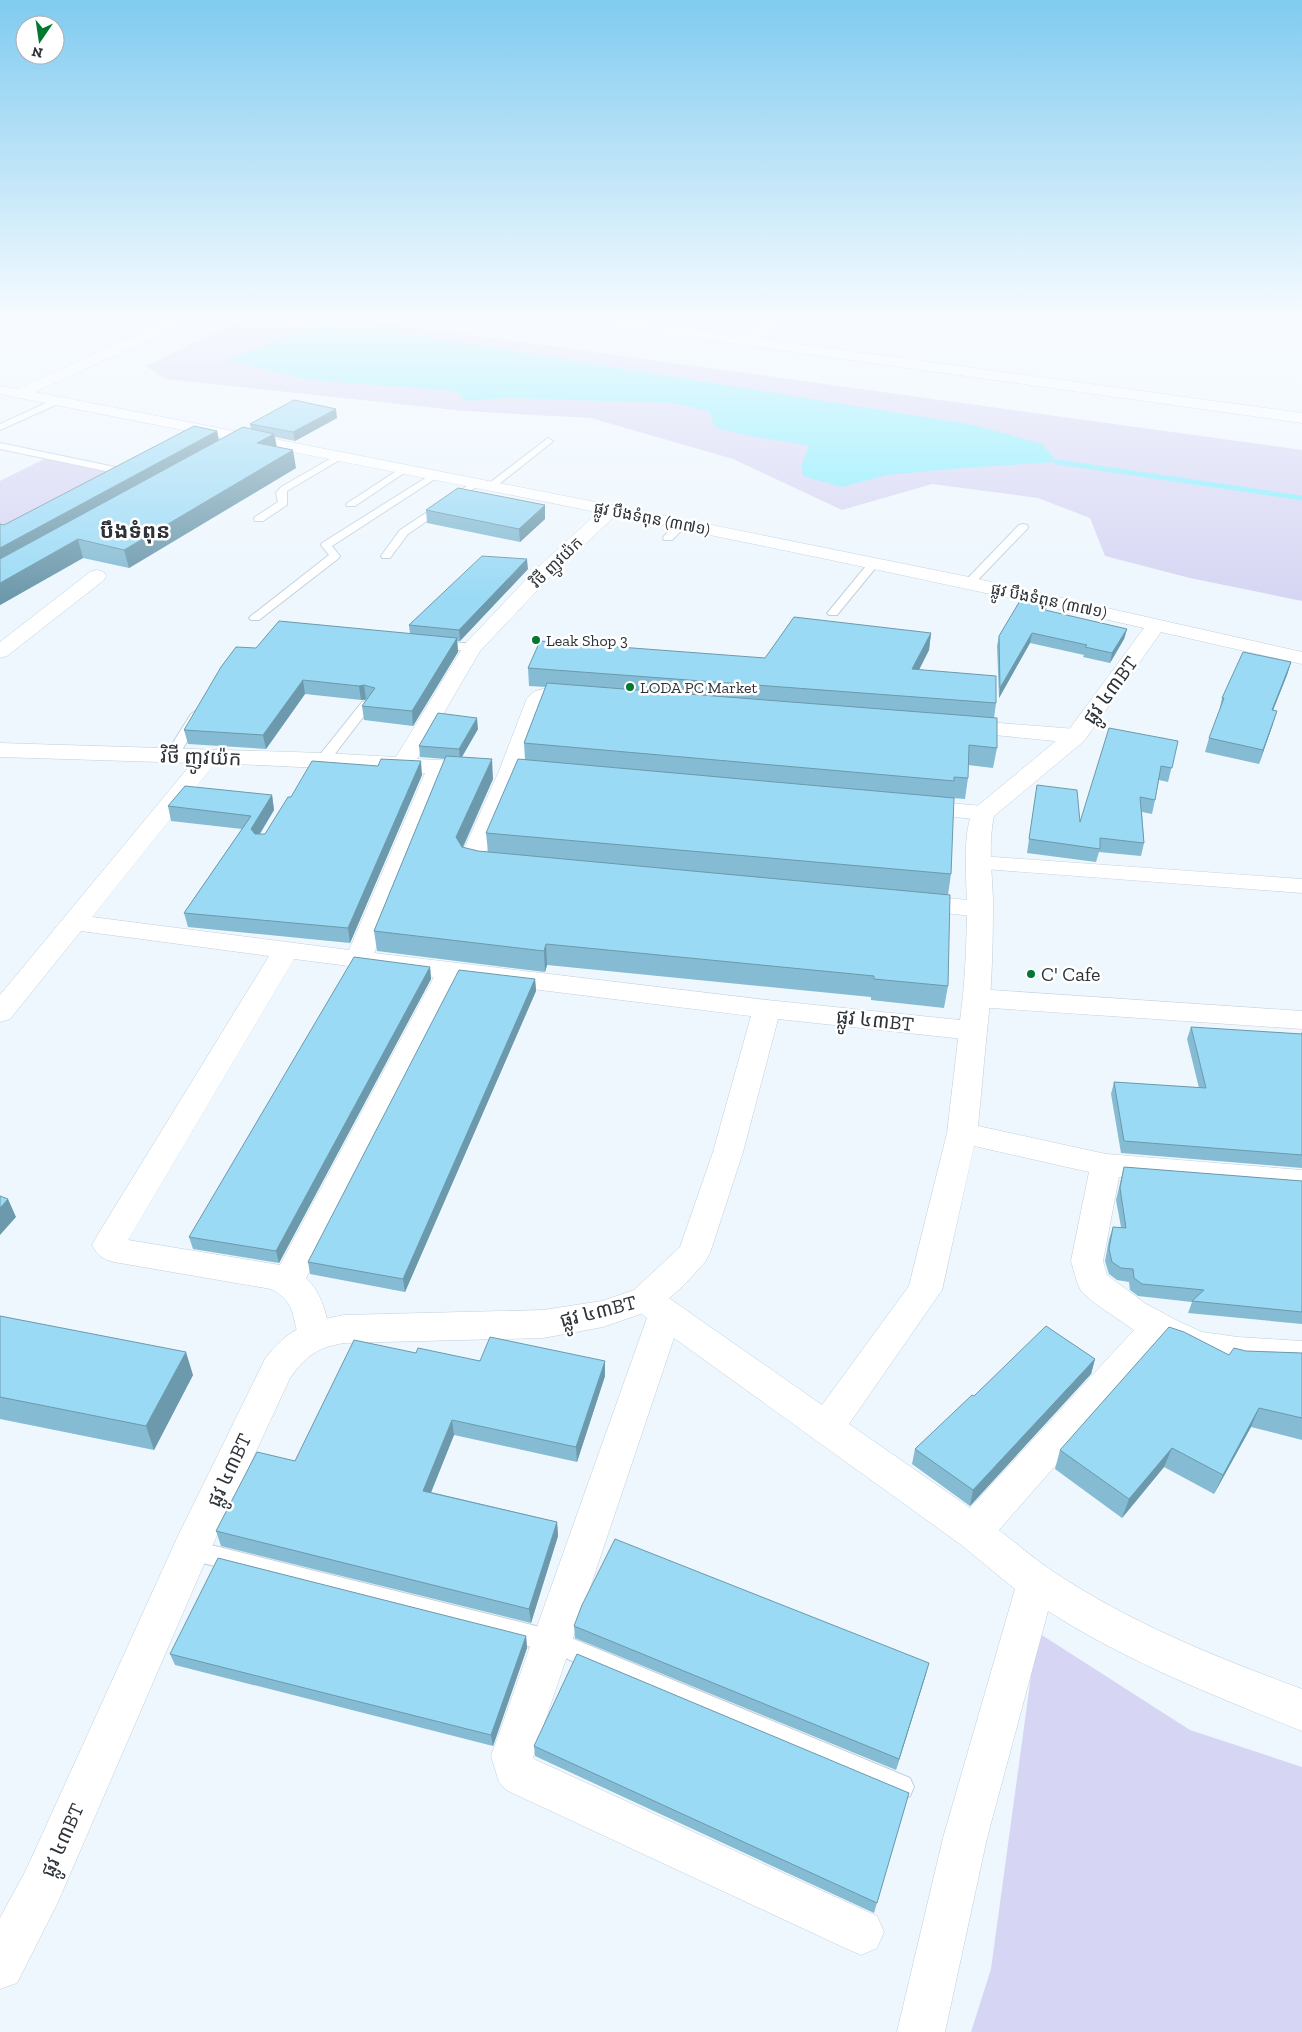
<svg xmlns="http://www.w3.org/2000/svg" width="1302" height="2032" font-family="'Zilla Slab','Noto Sans Khmer',serif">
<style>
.green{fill:#d6d5f3}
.water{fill:#85edfc}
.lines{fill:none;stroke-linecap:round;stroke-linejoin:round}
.stream{stroke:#85edfc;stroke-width:5}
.lane-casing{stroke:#c1cfdb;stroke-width:2}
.street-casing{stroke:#c1cfdb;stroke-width:1}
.secondary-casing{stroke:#c1cfdb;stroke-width:1}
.lane{fill:#fff;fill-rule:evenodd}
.street{fill:#fff;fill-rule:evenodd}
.secondary{fill:#fff;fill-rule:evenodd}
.wall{fill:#85bbd3}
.shaded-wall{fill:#6c99ac}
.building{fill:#9bdaf5;stroke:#6c99ac}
.poi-dot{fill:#007930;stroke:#fff;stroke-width:2}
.labels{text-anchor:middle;stroke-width:5;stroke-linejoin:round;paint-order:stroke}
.far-street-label{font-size:16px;fill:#2d3338;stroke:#fff}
.far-poi-label{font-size:16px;fill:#2d3338;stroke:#fff;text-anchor:start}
.street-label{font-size:20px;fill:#2d3338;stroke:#fff}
.poi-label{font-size:20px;fill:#2d3338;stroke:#fff;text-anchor:start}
.far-district-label{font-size:21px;font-weight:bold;fill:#2d3338;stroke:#fff}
</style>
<rect width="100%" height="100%" fill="#eef7fe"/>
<!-- green -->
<path class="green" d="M252,315H326L1302,450V601L1190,578L1105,556L1090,518L1038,498L932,484L842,510L733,459L591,418L465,411L165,379L146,366Z
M48,457L131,475L0,538V481Z
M1037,1632L1190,1730L1302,1767V2032H971L991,1969Z"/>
<!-- water -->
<path class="water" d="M329,326L382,330L974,425L1042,444L1057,462L962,468L886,475L842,487L803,476L801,466L809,446C778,439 746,438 715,427L709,411L670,403L506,398L466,401L456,391L310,380L227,360L293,334Z"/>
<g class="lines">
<!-- stream -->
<path class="stream" d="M324,315L329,326
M1057,462L1302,498"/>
<defs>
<path id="lane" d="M57,398L61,401L60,403L0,430V424Z
M548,438L553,441L551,443L494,488H488V484Z
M0,443L115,467L120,470L115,473L0,449Z
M340,453L343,454V458L287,491V505L263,521H255L254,519L255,517L278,502L276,493L281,487Z
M404,466L407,467V471L355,506H347L346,504Z
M435,472L438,473V477L332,546L340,556L339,558L259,620H251L249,618L251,616L329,555L321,545L322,543Z
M476,480L479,481V485L408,534L390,558H382L381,556L400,530Z
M682,521L687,524L686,526L672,540H664L663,538L664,536L678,522Z
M1023,524L1027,525L1028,527L1027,529L973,585H965L963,583L965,581L1019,525Z
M874,560L878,561L879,563L878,565L837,615H829L827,613L829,611L870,561Z
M435,640L472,644L478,648L472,652L431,646L429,644L431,642Z
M366,701L372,705L370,708L328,763H318L316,760L318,757L362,702Z
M197,710L203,714L178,757L171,761L166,760L164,757L191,714Z
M191,1540L552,1630L910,1778L914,1787L910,1796L901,1800L551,1652L191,1560L183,1557L180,1550L183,1543Z"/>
<path id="street" d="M771,315H786L755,344H745L743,341L745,338Z
M611,505L617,506L620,510L617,514L549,578L480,651L417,759L479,762L487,764L490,769L487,774L479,776L447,774L374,953L767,1000L777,1003L781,1009L777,1015L767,1018L459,980L306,1278C322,1293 326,1314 331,1334L326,1344L314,1348L302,1344C290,1320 299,1303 271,1289L114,1262C103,1259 98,1256 92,1245L97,1236L269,956L81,931L10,1019L0,1022V995L192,763L0,757V743L323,753L396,757L465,644L535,570L605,506ZM215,763L425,773L349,950L92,917ZM294,959L434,977L280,1265L128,1240Z
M97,570L104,572L106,576L104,580L7,656L0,658V642L90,572Z
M553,687L588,692L591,696L588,700C575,704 560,696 547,701L521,771L485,855L507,859L510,864L507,869L498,871L464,866L460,858L499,771L527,698L535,691Z
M961,720L1076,729L1084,731L1087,736L1084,741L1076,743L953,731L950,726L953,721Z
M915,800L983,806L991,808L995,813L991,818L983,820L907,812L903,807L907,802Z
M980,856L1302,879V893L971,868L968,863L971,858Z
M912,895L980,901L989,904L993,909L989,914L980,917L903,908L899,903L903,898Z
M977,989L1302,1011V1029L977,1007L967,1004L963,998L967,992Z
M973,1022L983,1024L987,1031L978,1126L1106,1154L1302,1170V1192L1119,1177L1103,1261L1107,1275L1146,1304L1180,1322L1202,1332L1238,1337L1302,1341V1369L1217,1363L1162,1344L999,1530C1016,1543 1033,1558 1051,1570C1128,1622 1215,1657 1302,1689V1731C1215,1696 1127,1662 1048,1611L987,1838L945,2032H897L943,1838L1015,1589L960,1544L674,1338L533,1757L536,1760L877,1916L884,1932L877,1948L861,1955L845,1948L506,1790L499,1782L491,1756L647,1318L639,1312L634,1303L639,1294L651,1290L663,1294L822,1405L909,1286L947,1133L959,1031L963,1024ZM974,1146L1089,1172L1071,1261L1077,1282L1081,1291L1093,1302L1134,1330L970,1508L849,1424L942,1290Z"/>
<path id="secondary" d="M180,315H198L196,318L35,392L682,519L969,577L1302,652V664L1161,632L1084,741L994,816C988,843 992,872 993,900C993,944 992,987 987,1031L983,1038L973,1040L778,1019L743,1152L710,1253L705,1262L684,1285L658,1308L603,1327L543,1338L344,1343C316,1348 307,1355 290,1378L208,1555L58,1902L17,1983L0,1989V1918L26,1870L177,1538L265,1359C287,1329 308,1322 344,1315L543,1310L602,1301L634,1290L680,1247L713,1152L753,1009L757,1003L767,1000L960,1020C965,986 966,952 967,917C968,890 960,829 975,808L1068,731L1144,628C764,542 382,470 0,394V386L18,389Z
M551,315H586L1302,413V423L558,319Z"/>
</defs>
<!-- lane casing -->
<use href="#lane" class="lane-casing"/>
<!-- street casing -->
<use href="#street" class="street-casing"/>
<!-- secondary casing -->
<use href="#secondary" class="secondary-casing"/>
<!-- lane -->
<use href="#lane" class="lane"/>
<!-- street -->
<use href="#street" class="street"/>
<!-- secondary -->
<use href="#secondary" class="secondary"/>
</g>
<!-- wall -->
<path class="wall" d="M337,418L295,441L275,437L277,447L296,468L129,568L83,558L0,605V524L4,525L217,431L219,440L251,429L250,424Z
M426,510L545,519L520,542L427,523Z
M528,569L460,641H457L458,652L413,726L364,720L362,706L367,700H361L305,694L266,749L188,744L184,730L256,648L410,634L409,625Z
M1047,611L1127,629L1124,639L1110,663L1083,657L1084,655L1030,643L999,698L997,646L999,636Z
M931,633L929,650L919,670L996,703L994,718L997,748L993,768L968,765V778L965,799L952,798L951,874L948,895V986L944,1008L871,1000V997L547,965L545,972L377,951L374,931L445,759L420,757L419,746L478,729L462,757L493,779L463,848L478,851L488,852L486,833L525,760L524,743L546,687L529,686L528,668L765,658Z
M1291,662L1287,675L1273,710V724L1259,764L1205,752L1209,738L1219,712L1222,698Z
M1178,741L1168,782L1159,780L1155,800L1152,814L1142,812L1144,843L1141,856L1099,852L1096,862L1027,853L1037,785L1080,822Z
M422,775L350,943L188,927L184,913L242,829L171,821L168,806L272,795L274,810L260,834H265L291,797Z
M430,967L431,979L279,1263L193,1249L189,1237Z
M535,979L536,991L405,1292L310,1274L308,1262Z
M1191,1027L1301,1034L1302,1031V1168L1121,1153L1111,1094L1114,1082L1199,1088L1187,1039Z
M1124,1167L1302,1181V1324L1188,1313L1192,1302L1138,1296L1130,1290L1129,1282L1117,1280L1109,1274L1105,1261L1109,1239L1113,1227H1121L1116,1200L1121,1179Z
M0,1316L193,1375L154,1450L0,1419Z
M1246,1351L1302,1353V1440L1251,1427L1214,1494L1164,1467L1122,1518L1055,1469L1060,1450L1229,1355Z
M416,1353L605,1376L577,1462L454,1435L431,1492L557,1522L558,1536L531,1623L221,1546L216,1531Z
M1095,1359L1091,1374L970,1506L912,1464L915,1449L974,1396Z
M574,1626L926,1674L896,1770L575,1638Z
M526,1636L527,1648L493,1746L175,1665L170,1654Z
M534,1746L909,1793L874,1913L535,1756Z"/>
<!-- shaded-wall -->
<path class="shaded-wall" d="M336,409L337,418L295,441L293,432Z
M217,431L220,448L0,570V548Z
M274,434L277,451L257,443Z
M293,450L296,468L129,568L124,550Z
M545,505V519L520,542L519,529Z
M78,539L83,558L0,605V583Z
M527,559L528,569L460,641L459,630Z
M1127,629L1124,639L1110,663L1112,653Z
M931,633L929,650L910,687L912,669Z
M1032,633L1030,643L999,698L1000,688Z
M457,638L458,652L413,726L412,711Z
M1291,662L1287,675L1268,723L1272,710Z
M303,680L305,694L266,749L263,735Z
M364,685L366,699L361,700L359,686Z
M1277,711L1273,724L1259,764L1263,750Z
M477,718L478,729L460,760L459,749Z
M492,759L493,779L458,857L456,837Z
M421,761L422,775L350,943L348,928Z
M272,795L274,810L254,843L251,829Z
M546,944L547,965L545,972L544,951Z
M430,967L431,979L279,1263L276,1251Z
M535,979L536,991L405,1292L403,1279Z
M8,1199L16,1217L0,1235V1208Z
M186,1352L193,1375L154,1450L146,1426Z
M1095,1359L1091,1374L970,1506L973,1490Z
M605,1361V1376L577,1462L576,1447Z
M1259,1408L1251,1427L1214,1494L1223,1475Z
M452,1420L454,1435L426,1505L423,1491Z
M1172,1448L1164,1467L1122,1518L1129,1499Z
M557,1522L558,1536L531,1623L529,1609Z
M526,1636L527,1648L493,1746L491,1735Z
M929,1663L926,1674L896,1770L899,1759Z"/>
<!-- building -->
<path class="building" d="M294,400L336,409L293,432L250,424Z
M194,426L217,431L0,548V524L4,525Z
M243,427L274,434L257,443L293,450L124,550L78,539L0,583V559Z
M458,488L545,505L519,529L426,510Z
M482,556L527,559L459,630L409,625Z
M1021,599L1048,604L1045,610L1127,629L1112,653L1085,647L1087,645L1032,633L1000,688L999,636Z
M794,617L931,633L912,669L996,676V703L528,668L540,641L765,658Z
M279,621L457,638L412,711L362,706L375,688L364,685L359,686L303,680L263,735L184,730L221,667L236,647L256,648Z
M1243,652L1291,662L1272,710L1277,711L1263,750L1209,738L1224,698H1222Z
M547,683L997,718V748L969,745L968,778L954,777V781L524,743Z
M438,713L477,718L459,749L419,746Z
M1109,728L1178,741L1172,768L1161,766L1155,800L1140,797L1144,843L1100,838V849L1029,839L1037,785L1077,790L1080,822Z
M446,756L492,759L456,837L462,847L478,851L950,895L948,986L874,979V976L546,944L544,951L374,931Z
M381,759L421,761L348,928L184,913L251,816L168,806L185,786L272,795L251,829L255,834H265L288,797H291L312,761L378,766Z
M518,759L954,798L951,874L486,833Z
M354,957L430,967L276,1251L189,1237Z
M459,970L535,979L403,1279L308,1262Z
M1191,1027L1302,1034V1155L1124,1141L1114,1082L1206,1088Z
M1124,1167L1302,1181V1312L1192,1301L1204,1290L1142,1284L1134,1278L1133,1269L1121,1268L1112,1262L1109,1249L1113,1227L1126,1228L1120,1188Z
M0,1196L8,1199L0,1208Z
M0,1316L186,1352L146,1426L0,1397Z
M1046,1326L1095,1359L973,1490L915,1449L972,1395L974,1396Z
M1169,1327L1184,1332L1229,1355L1234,1348L1246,1351L1302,1353V1418L1259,1408L1223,1475L1172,1448L1129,1499L1060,1450Z
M490,1337L605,1361L576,1447L452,1420L423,1491L557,1522L529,1609L216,1531L257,1452L295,1461L354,1340L416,1353L418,1348L480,1361Z
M615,1539L929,1663L899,1759L574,1626L582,1605Z
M218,1558L526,1636L491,1735L170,1654Z
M577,1654L909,1793L877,1903L534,1746Z"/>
<!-- sky -->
<linearGradient id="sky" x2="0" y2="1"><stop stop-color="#80cbf0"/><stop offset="0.53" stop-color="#f7fbff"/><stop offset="1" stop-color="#f7fbff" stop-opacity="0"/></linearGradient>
<rect width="1302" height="599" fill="url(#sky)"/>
<!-- markers -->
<g class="poi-dot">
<circle cx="536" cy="640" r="5"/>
<circle cx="630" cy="687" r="5"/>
<circle cx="1031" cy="974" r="5"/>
</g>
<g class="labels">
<!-- far-street labels -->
<g class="far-street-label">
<text transform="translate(652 518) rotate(11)" y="6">ផ្លូវ បឹងទំពុន (៣៧១)</text>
<text transform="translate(556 562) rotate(-44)" y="6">វិថី ញូវយ៉ក</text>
<text transform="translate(1049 600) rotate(12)" y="6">ផ្លូវ បឹងទំពុន (៣៧១)</text>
</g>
<!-- far-poi labels -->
<g class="far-poi-label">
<text x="546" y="646">Leak Shop 3</text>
<text x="640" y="693">LODA PC Market</text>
</g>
<!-- street labels -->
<g class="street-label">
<text transform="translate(1110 690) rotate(-54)" y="7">ផ្លូវ ៤៣BT</text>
<text transform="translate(201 757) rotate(2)" y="7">វិថី ញូវយ៉ក</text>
<text transform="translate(875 1020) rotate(6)" y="7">ផ្លូវ ៤៣BT</text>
<text transform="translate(598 1311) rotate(-14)" y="7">ផ្លូវ ៤៣BT</text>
<text transform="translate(229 1470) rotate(-65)" y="7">ផ្លូវ ៤៣BT</text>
<text transform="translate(62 1840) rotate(-66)" y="7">ផ្លូវ ៤៣BT</text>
</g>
<!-- poi labels -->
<g class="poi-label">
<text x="1041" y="981">C' Cafe</text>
</g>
<!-- far-district labels -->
<g class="far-district-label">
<text x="135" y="538">បឹងទំពុន</text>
</g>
</g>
<!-- north arrow -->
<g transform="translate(40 40) rotate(193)"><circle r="24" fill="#ffffff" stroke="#abadaf"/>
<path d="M0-4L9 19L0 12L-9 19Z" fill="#007930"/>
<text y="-8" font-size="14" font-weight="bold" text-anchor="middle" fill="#2d3338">N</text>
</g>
</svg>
